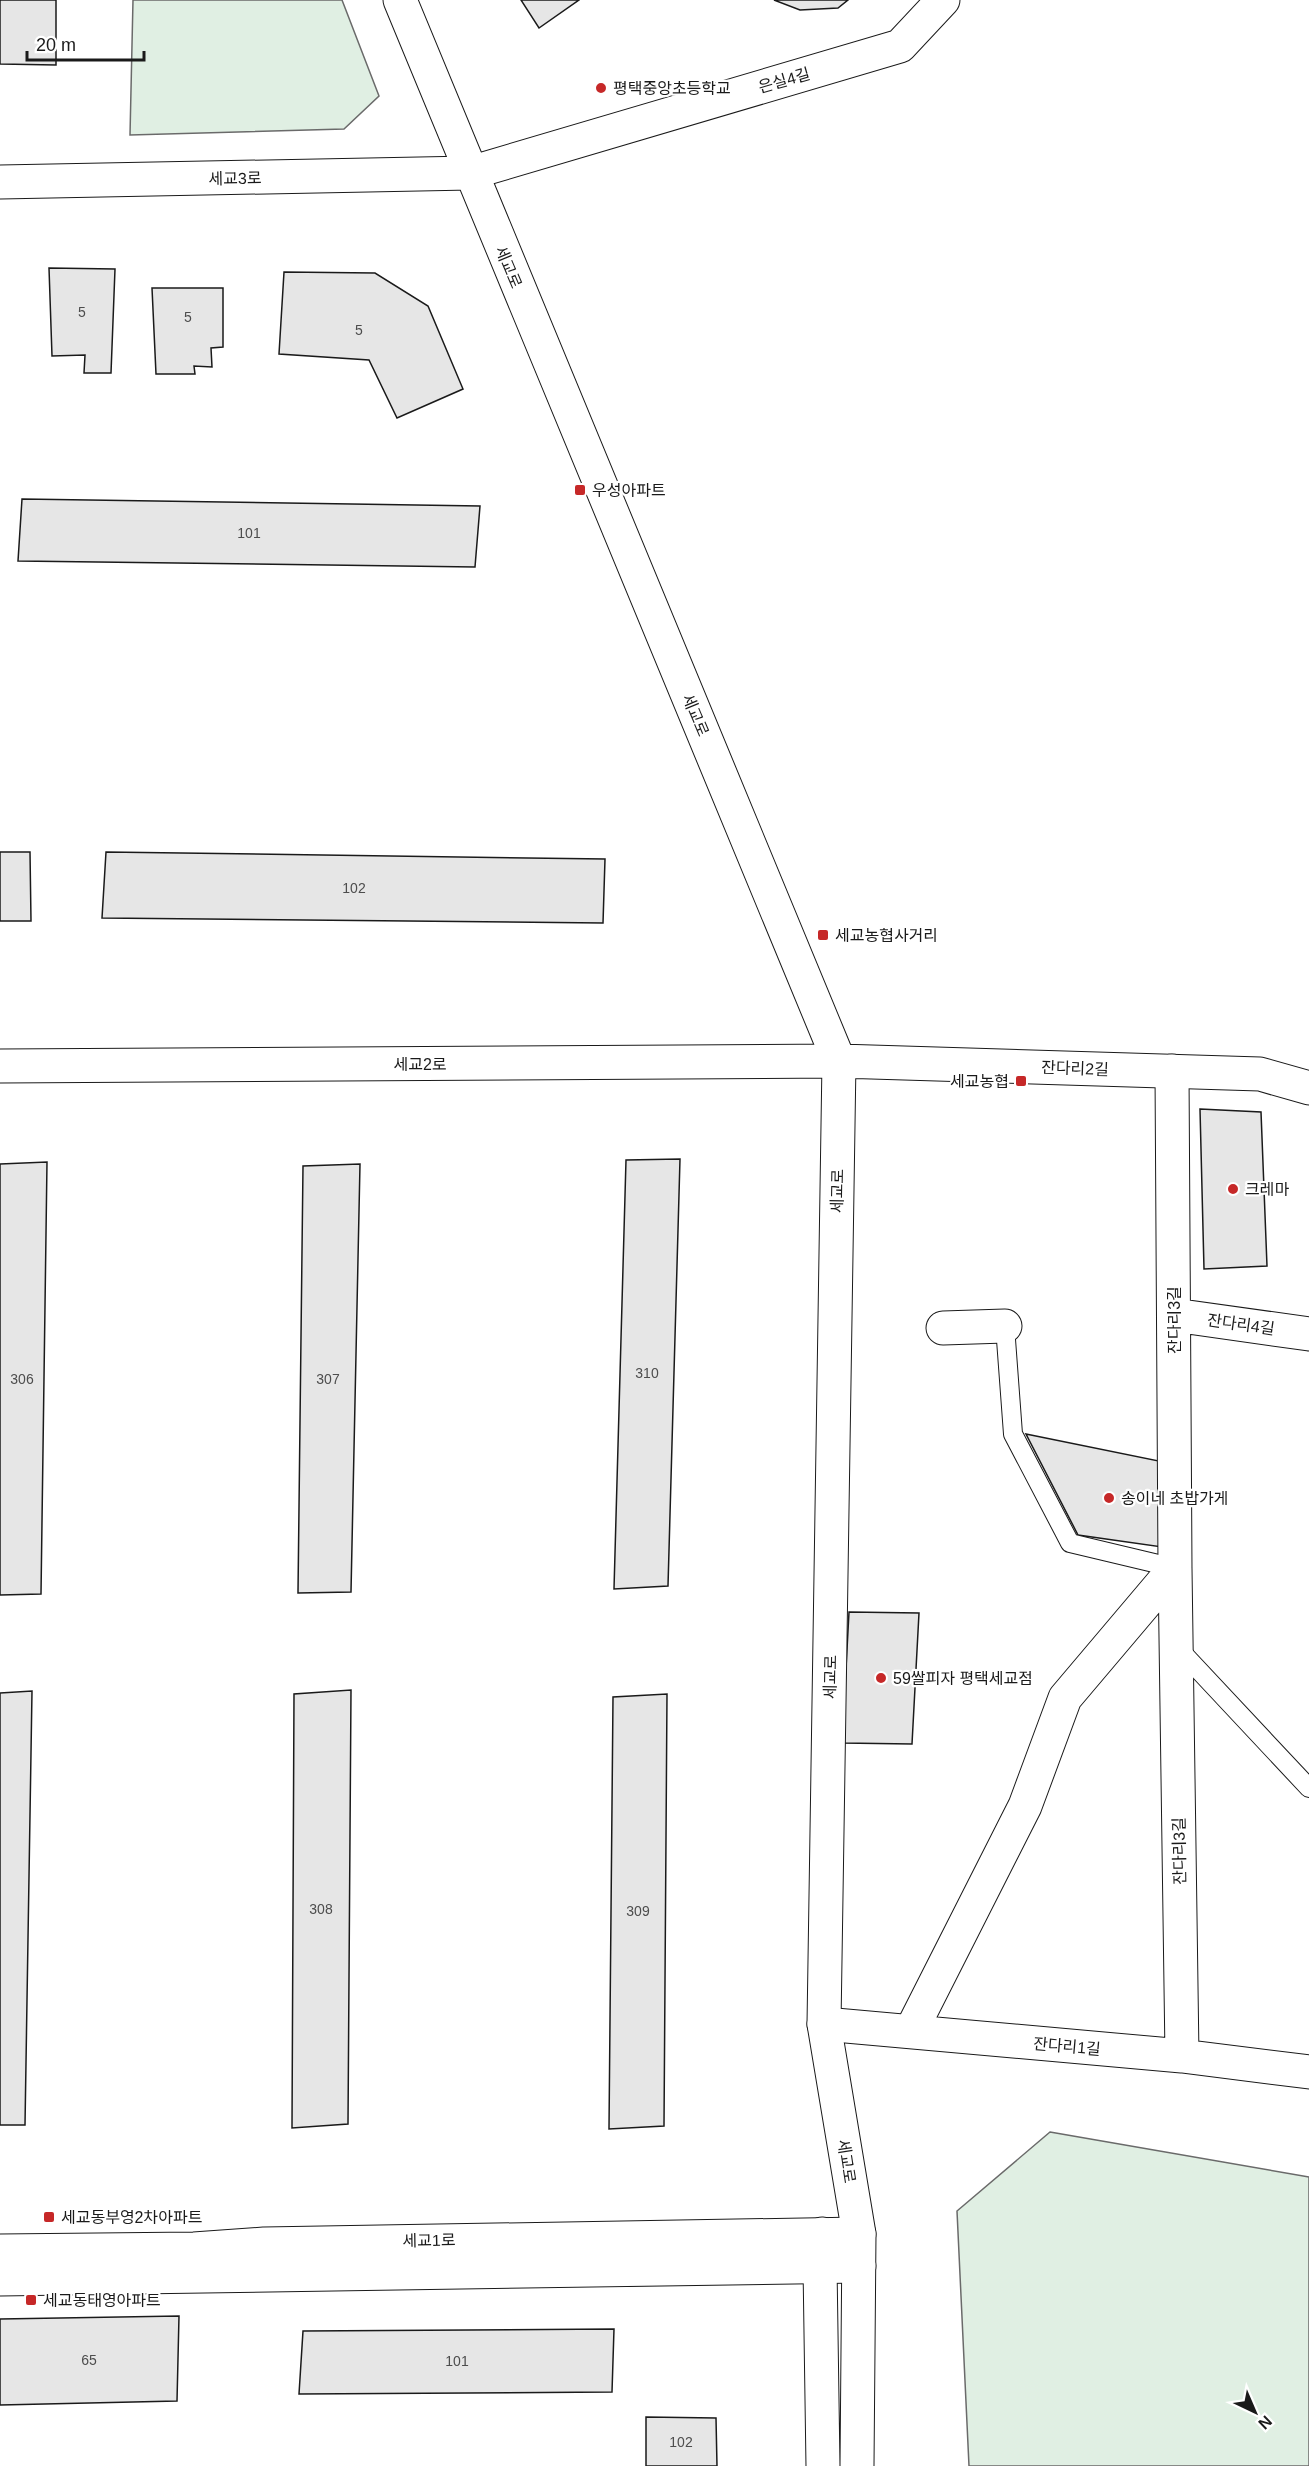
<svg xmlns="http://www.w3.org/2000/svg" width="1309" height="2466" font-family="Helvetica,'Noto Sans KR',sans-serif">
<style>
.green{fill:#e0efe3;stroke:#6a6a6a;stroke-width:1.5}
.building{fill:#e6e6e6;stroke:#1a1a1a;stroke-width:1.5}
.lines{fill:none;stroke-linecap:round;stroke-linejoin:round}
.service-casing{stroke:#1a1a1a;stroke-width:20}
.minor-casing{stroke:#1a1a1a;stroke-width:35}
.tertiary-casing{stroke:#1a1a1a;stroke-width:35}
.service{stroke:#fff;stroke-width:18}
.minor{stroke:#fff;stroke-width:33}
.tertiary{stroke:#fff;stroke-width:33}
.poi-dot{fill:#c62828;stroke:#fff;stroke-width:2}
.labels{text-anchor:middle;stroke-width:4.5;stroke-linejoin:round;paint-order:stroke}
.number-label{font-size:14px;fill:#4d4d4d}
.street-label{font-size:16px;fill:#1a1a1a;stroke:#fff}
.poi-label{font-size:16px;fill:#1a1a1a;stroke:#fff;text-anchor:start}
</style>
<rect width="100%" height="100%" fill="#fff"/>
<!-- green -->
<path class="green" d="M133,0H342L379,96L344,129L130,135Z
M1050,2132L1309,2177V2466H969L957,2211Z"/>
<!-- building -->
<path class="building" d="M0,0H56V65L0,64Z
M521,0H579L539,28Z
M774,0H848L838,8L800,10Z
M49,268L115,269L111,373H84L85,355L52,356Z
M284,272L375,273L428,306L463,389L397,418L369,360L279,354Z
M152,288H223V347L211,348L212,367L194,366L195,374H156Z
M22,499L480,506L475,567L18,561Z
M0,852H30L31,921H0Z
M106,852L605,859L603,923L102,918Z
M1200,1109L1261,1112L1267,1266L1204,1269Z
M680,1159L668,1586L614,1589L626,1160Z
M47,1162L41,1594L0,1595V1164Z
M360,1164L351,1592L298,1593L303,1166Z
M1026,1434L1159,1461L1162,1547L1078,1535Z
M849,1612L919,1613L912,1744L842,1743Z
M351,1690L348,2124L292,2128L294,1694Z
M32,1691L25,2125H0V1693Z
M667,1694L664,2126L609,2129L613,1697Z
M179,2316L177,2401L0,2405V2319Z
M614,2329L612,2392L299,2394L303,2331Z
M646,2417L716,2418L717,2466H646Z"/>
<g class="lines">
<defs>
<path id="service" d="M1005,1326L1013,1434L1070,1543L1175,1568
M1177,1647L1309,1788"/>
<path id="minor" d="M470,173L900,46L943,0
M1172,1071L1175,1568L1182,2056
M1174,1315L1309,1334
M943,1328L1005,1326
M824,2024L1182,2056L1309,2072
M911,2031L1025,1806L1065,1698L1175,1568
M0,2251L194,2249L264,2244L859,2234
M0,2279L859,2266"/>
<path id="tertiary" d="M400,0L839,1061L824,2024L859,2234L857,2466
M0,182L470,173
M0,1066L839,1061L1260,1074L1309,1088
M822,2234L820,2266L823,2466"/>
</defs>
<!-- service casing -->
<use href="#service" class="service-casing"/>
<!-- minor casing -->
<use href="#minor" class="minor-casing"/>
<!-- tertiary casing -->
<use href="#tertiary" class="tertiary-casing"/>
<!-- service -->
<use href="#service" class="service"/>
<!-- minor -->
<use href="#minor" class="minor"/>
<!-- tertiary -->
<use href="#tertiary" class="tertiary"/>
</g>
<!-- markers -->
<g class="poi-dot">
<circle cx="601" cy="88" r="6"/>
<rect x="574" y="484" width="12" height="12" rx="3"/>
<rect x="817" y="929" width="12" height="12" rx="3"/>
<rect x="1015" y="1075" width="12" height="12" rx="3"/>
<circle cx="1233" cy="1189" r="6"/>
<circle cx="1109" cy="1498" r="6"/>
<circle cx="881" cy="1678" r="6"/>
<rect x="43" y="2211" width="12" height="12" rx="3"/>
<rect x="25" y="2294" width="12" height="12" rx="3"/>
</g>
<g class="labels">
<!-- number labels -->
<g class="number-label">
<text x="82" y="317">5</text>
<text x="188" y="322">5</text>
<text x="359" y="335">5</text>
<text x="249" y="538">101</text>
<text x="354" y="893">102</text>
<text x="647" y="1378">310</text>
<text x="22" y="1384">306</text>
<text x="328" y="1384">307</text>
<text x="321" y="1914">308</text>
<text x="638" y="1916">309</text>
<text x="89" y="2365">65</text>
<text x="457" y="2366">101</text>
<text x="681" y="2447">102</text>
</g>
<!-- street labels -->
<g class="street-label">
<text transform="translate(784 80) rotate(-16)" y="6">은실4길</text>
<text transform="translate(235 178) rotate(-1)" y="6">세교3로</text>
<text transform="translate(509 267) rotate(67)" y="6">세교로</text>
<text transform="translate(696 715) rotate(67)" y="6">세교로</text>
<text x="420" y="1070">세교2로</text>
<text transform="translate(1075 1068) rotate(2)" y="6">잔다리2길</text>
<text transform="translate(837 1191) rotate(-89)" y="6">세교로</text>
<text transform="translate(1174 1320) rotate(-90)" y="6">잔다리3길</text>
<text transform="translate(1241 1324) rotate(8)" y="6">잔다리4길</text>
<text transform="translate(830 1677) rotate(-89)" y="6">세교로</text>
<text transform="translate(1179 1851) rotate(-91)" y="6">잔다리3길</text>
<text transform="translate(1067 2046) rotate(5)" y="6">잔다리1길</text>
<text transform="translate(847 2161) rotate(81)" y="6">세교로</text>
<text transform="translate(429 2240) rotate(-1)" y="6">세교1로</text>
</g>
<!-- poi labels -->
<g class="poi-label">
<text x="613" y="94">평택중앙초등학교</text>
<text x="592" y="496">우성아파트</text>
<text x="835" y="941">세교농협사거리</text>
<text x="1009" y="1087" text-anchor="end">세교농협</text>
<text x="1245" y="1195">크레마</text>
<text x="1121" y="1504">송이네 초밥가게</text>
<text x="893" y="1684">59쌀피자 평택세교점</text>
<text x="61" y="2223">세교동부영2차아파트</text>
<text x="43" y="2306">세교동태영아파트</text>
</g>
</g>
<!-- north arrow -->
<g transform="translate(1255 2412) rotate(136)" stroke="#ffffff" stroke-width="4.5" paint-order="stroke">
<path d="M0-4.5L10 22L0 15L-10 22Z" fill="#1a1a1a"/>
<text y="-9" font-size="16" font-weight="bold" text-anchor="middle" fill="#1a1a1a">N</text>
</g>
<!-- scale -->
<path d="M27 51v9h117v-9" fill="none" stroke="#1a1a1a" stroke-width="3"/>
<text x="36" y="51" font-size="18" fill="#1a1a1a" stroke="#ffffff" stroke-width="4.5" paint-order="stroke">20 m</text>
</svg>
